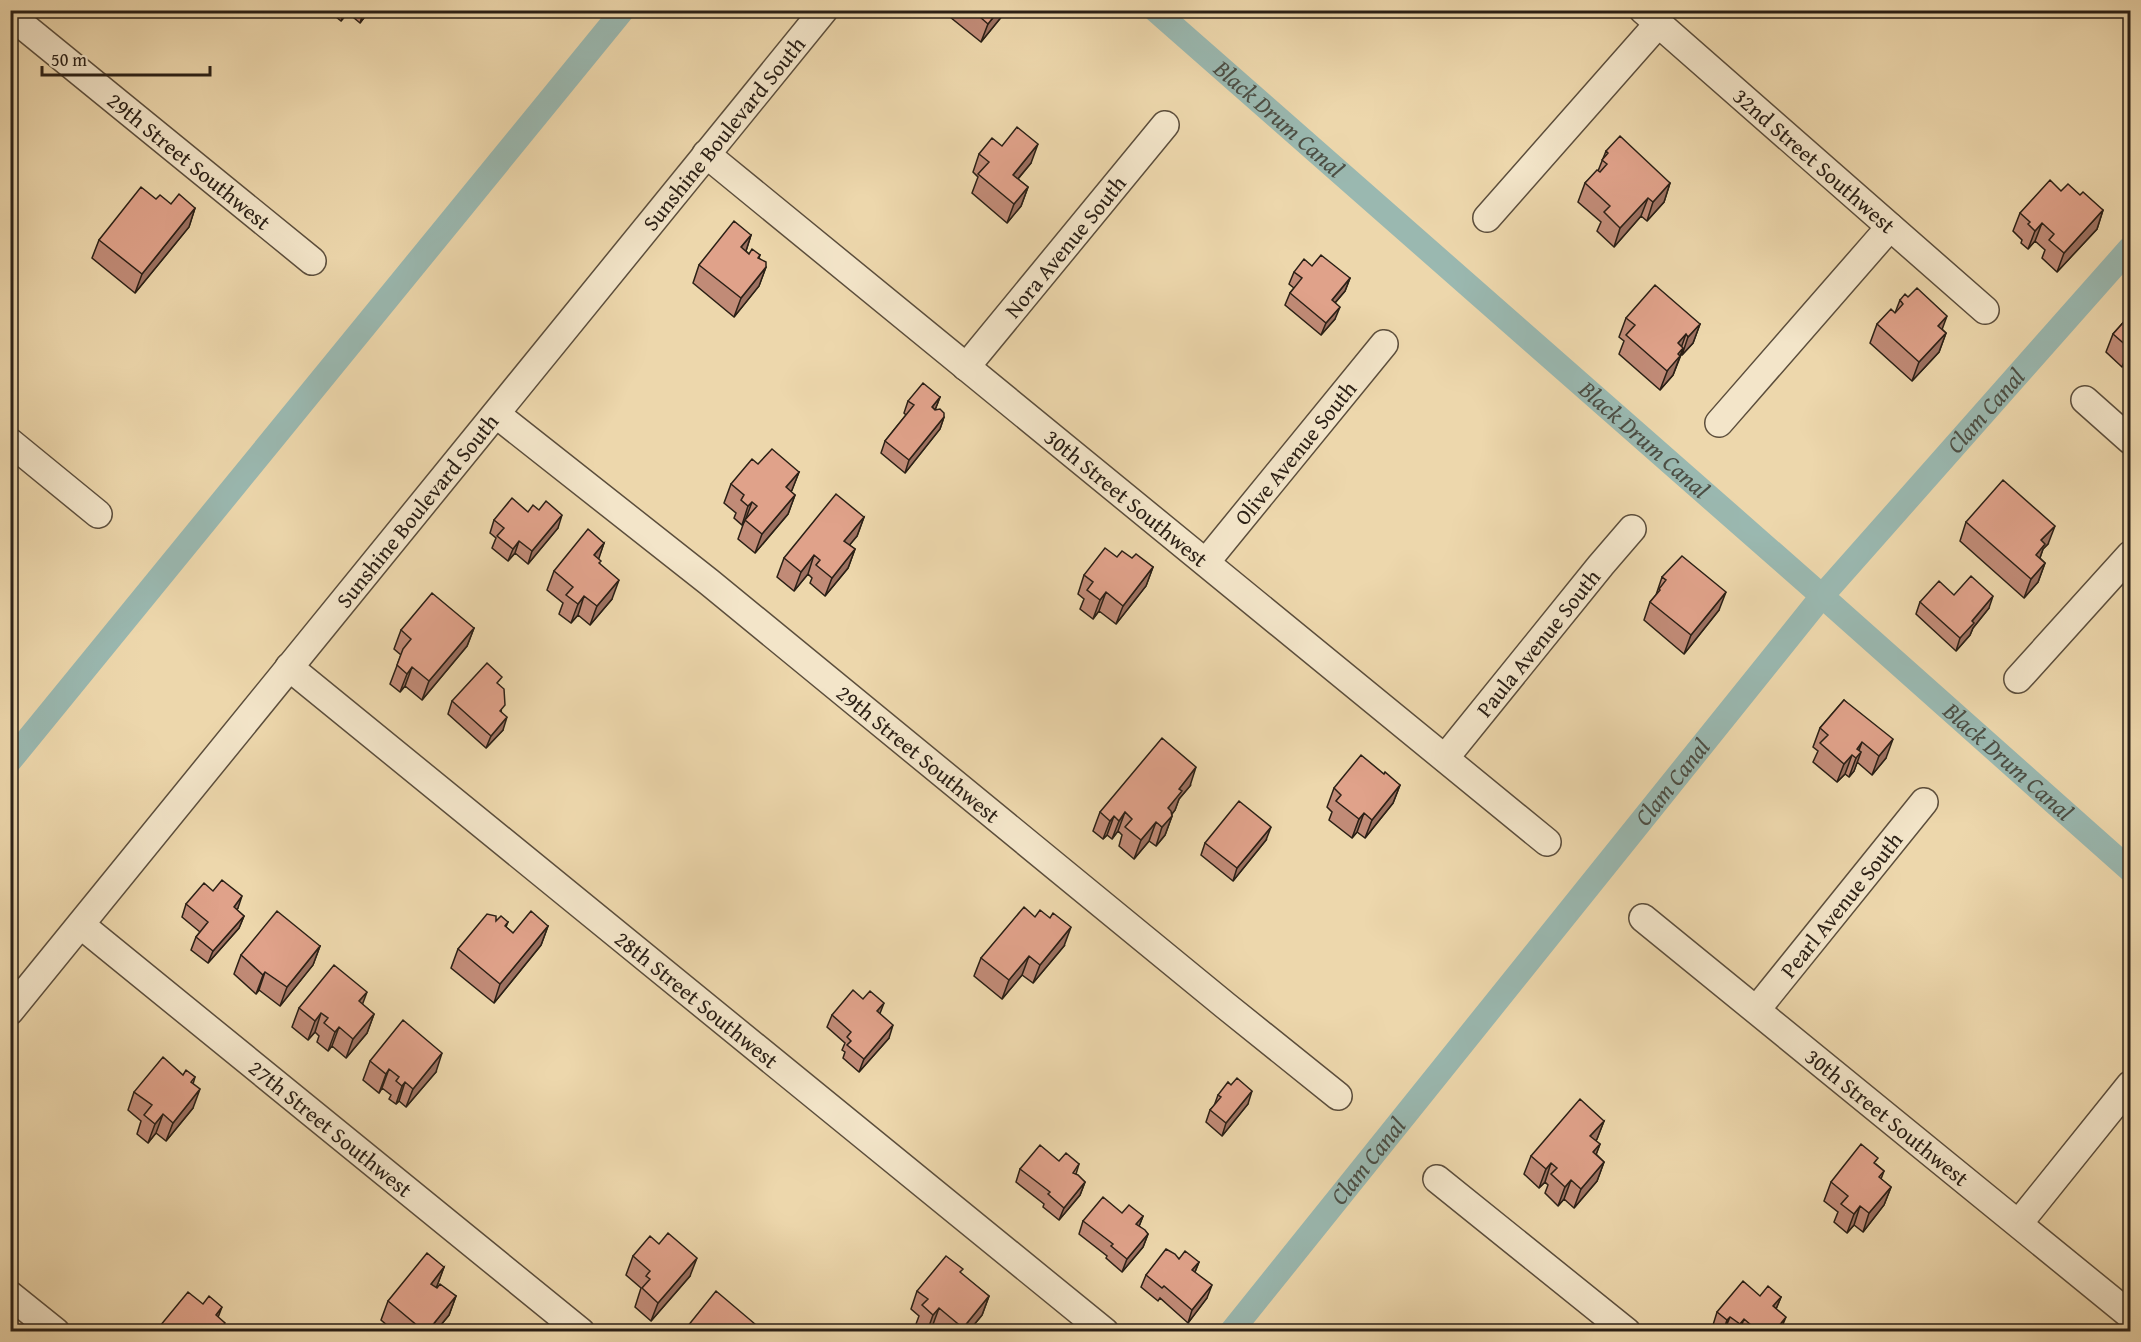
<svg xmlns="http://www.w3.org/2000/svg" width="2141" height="1342" font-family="'Gentium Book Plus',serif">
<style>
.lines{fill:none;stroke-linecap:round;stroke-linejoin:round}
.canal{stroke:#9ab8b0;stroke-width:24}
.minor-casing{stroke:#5c4e3c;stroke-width:30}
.minor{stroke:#f3e5c9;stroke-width:27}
.wall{fill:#c18b77;stroke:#2b2016;stroke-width:1.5}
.shaded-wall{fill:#9d7161;stroke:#2b2016;stroke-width:1.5}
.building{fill:#e0a28a;stroke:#2b2016;stroke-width:1.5}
.labels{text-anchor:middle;stroke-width:6;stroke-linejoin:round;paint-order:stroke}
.street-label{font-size:22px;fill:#2b2016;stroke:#f3e5c9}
.water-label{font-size:24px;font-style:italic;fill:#4c4e44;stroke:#f3e5c9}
</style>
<rect width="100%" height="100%" fill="#edd7ac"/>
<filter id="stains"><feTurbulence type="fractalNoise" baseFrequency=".00333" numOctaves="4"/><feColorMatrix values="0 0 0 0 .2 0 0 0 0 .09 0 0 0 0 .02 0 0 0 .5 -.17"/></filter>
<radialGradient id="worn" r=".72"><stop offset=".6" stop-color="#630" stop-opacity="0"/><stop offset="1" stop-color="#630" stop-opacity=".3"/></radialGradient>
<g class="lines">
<!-- canal -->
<g class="canal">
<path id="s1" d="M1155,10L1822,596L2130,870"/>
<path d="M10,761L623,10"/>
<path id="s2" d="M1231,1332L1822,596L2130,248"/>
</g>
<defs>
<g id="minor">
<path id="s3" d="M1643,10L1985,310"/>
<path id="s4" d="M10,15L312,261"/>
<path id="s5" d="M706,154L1547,842"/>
<path d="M1487,218L1658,24"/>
<path id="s6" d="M966,367L1165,125"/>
<path d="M2085,400L2130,440"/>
<path id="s7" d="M496,414L709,582L1226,1006L1338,1096"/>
<path d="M1719,423L1890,227"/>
<path d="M10,442L98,514"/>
<path id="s8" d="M1206,562L1384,344"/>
<path id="s9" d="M289,667L1105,1332"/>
<path d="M2018,679L2130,555"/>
<path id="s10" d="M1445,758L1601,565L1632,529"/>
<path id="s11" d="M1643,918L2130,1315"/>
<path id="s12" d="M81,925L581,1332"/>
<path id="s13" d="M1757,1009L1924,802"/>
<path id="s14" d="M10,1011L824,10"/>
<path d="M1437,1179L1627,1332"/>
<path d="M2019,1223L2130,1085"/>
<path d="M10,1295L56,1332"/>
</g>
</defs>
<!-- minor casing -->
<use href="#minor" class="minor-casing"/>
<!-- minor -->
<use href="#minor" class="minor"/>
</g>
<!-- wall -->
<path class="wall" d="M331,10H370L360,23L348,13L341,21L330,12Z
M946,10H1007L981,42L945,13Z
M1002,146L1031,163L1018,179L1028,187L1021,206L1007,223L972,193L978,177L973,172L979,154Z
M1606,151L1670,183L1664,202L1647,221L1641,216L1614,247L1597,231L1601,222L1578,202L1585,183L1598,171Z
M2061,191L2080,195L2103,210L2097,229L2057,272L2042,258L2045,250L2035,241L2028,249L2021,243L2022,240L2013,231L2020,213Z
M156,199L171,204L195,208L189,227L135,293L92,258L99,240Z
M751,235L746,251L749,254L760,255L759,258L766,267L759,286L734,317L693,283L699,265Z
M1312,266L1350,278L1345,291L1335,303V319L1321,335L1285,305L1290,293L1294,288L1289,284L1294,272Z
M1900,300L1942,329L1946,333L1939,352L1912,381L1870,343L1877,324L1895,313Z
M2130,315V358L2122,367L2106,352L2113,334Z
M1626,318L1700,324L1693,343L1682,355H1681L1673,375L1660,390L1619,354L1624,341L1619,337Z
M940,397L935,410L944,417L940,429L905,473L881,453L885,441L906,415L904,413L908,401Z
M799,472L791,492L795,495L788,514L755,553L738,539L744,522L742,525L734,518L736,513L724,503L731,484Z
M528,512L558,528L528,564L515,553L508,561L492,548L496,538L490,533L494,520Z
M864,517L857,536L849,545L855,549L848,568L825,596L810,583L812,578L808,574L794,591L777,577L784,558Z
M1966,522L2048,544L2043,549L2040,558L2045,563L2038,582L2024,598L1960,541Z
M604,543L598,559L612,599L590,625L578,615L571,623L559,614L563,603L547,590L554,571Z
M1117,557L1132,558L1153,567L1146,586L1116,624L1099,611L1093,619L1080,609L1084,599L1078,594L1084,575Z
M1662,577L1719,610L1684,654L1644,620L1650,602L1656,595Z
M1954,595L1989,608L1973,628L1970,635L1956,651L1916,614L1920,602Z
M474,628L467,646L422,700L405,686L400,692L390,684L401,655L394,649L401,630Z
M499,685L503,730L486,748L448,714L452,701Z
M1844,700L1886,758L1872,775L1857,762L1854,771L1849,777L1845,774L1837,782L1813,762L1818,751L1813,747L1820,728Z
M1384,774L1400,785L1393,803L1365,838L1357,832L1352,838L1329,820L1332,812L1327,807L1334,788Z
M1190,786L1179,799L1175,810L1172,814V816L1165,835L1156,846L1149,841L1134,859L1119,846L1122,835L1118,831L1112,839L1107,835L1103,839L1093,831L1100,812Z
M1266,840L1233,881L1201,855L1205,843Z
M186,904L238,908L237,910L244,916L239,928L208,963L191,950L196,937L200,932L182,917Z
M496,921L508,922L506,927L513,933L548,926L541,945L494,1003L451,968L458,949Z
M320,946L313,965L280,1006L259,990L256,994L234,974L241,955Z
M1064,946L1033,983L1022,975L1002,999L974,976L981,958Z
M362,1004L374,1014L367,1033L346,1058L332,1046L328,1051L317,1042L319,1036L315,1032L308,1040L292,1027L299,1008Z
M880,1014L889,1038L859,1072L843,1058L845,1052L842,1050L845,1043L827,1027L832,1015Z
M370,1061L436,1072L406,1107L399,1101L396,1104L389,1099L391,1095L382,1088L379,1093L363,1080Z
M183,1075L195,1077L193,1084V1108L166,1141L156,1133L148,1143L137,1134L141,1121L128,1110L134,1092Z
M1218,1095L1248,1104L1222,1136L1206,1122L1210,1110L1214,1106Z
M1604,1121L1596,1141L1600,1144L1596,1154L1604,1162L1597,1181L1574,1208L1564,1199L1558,1206L1545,1193L1548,1185L1545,1182L1539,1188L1524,1174L1531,1156Z
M1059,1161L1079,1164L1076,1174L1085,1182L1080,1195L1059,1220L1043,1207L1044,1204L1016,1182L1020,1169Z
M1876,1164L1884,1171L1881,1179L1891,1187L1884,1205L1863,1232L1854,1225L1847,1233L1834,1222L1838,1212L1824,1201L1831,1182Z
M1122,1213L1143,1216L1139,1226L1148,1234L1143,1247L1122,1272L1106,1258L1107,1256L1079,1234L1083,1221Z
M633,1256L690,1276L651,1321L635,1307L641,1288L626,1275Z
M1179,1259L1199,1262L1195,1272L1207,1298L1188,1323L1160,1298L1158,1301L1141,1287L1146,1275Z
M444,1267L436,1288L456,1296L449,1315L435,1332H395L381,1320L388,1301Z
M961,1274L989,1296L982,1315L968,1332H937L932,1327L928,1332H924L916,1324L919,1316L911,1309L917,1291Z
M1760,1296L1781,1297L1776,1309L1781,1329L1779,1332H1728L1725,1329L1723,1332H1721L1713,1325L1717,1312Z"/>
<!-- shaded-wall -->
<path class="shaded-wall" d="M345,10H349L341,21Z
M364,10H370L360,23Z
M999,10H1007L981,42L988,24Z
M1038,144L1031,163L1006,193L1013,175Z
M1670,183L1664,202L1647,221L1653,202Z
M1028,187L1021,206L1007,223L1014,204Z
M1648,198L1641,216L1614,247L1620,228Z
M195,208L189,227L135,293L142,274Z
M2103,210L2097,229L2057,272L2064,253Z
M2042,223L2035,241L2028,249L2035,231Z
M751,235L745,254L741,247Z
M766,267L759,286L734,317L741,298Z
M1350,278L1345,291L1327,312L1332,300Z
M1340,307L1335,319L1321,335L1326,323Z
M1947,316L1940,335L1938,326Z
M1700,324L1693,343L1682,355L1688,337Z
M1946,333L1939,352L1912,381L1919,362Z
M1686,334L1680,351L1683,348L1673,375L1660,390L1678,343Z
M2130,347V358L2122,367L2129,348Z
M940,397L935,410L932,407Z
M944,417L940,429L905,473L909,460Z
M799,472L792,490L779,506L786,487Z
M795,495L788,514L755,553L762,534Z
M752,502L745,521L742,525L748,506Z
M562,515L558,528L528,564L532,551Z
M864,517L857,536L838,559L844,541Z
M2055,526L2048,544L2043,549L2038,563L2029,574L2041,540Z
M519,541L515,553L508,561L513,549Z
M604,543L598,561L594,555Z
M855,549L848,568L825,596L832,578Z
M814,555L808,574L794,591L801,572Z
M2045,563L2038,582L2024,598L2031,579Z
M1153,567L1146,586L1116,624L1123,606Z
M619,580L612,599L590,625L597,606Z
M1106,592L1099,611L1093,619L1100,600Z
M1726,592L1719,610L1684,654L1691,635Z
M584,596L578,615L571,623L578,604Z
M1993,596L1989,608L1973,628L1970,635L1956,651L1960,638L1972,621Z
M474,628L467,646L422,700L429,681Z
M412,667L405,686L400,692L407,674Z
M507,717L503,730L486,748L491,736Z
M1893,739L1886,758L1872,775L1879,756Z
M1862,742L1857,756L1861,752L1854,771L1849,777L1856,758L1857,749Z
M1852,755L1845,774L1837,782L1844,764Z
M1196,767L1190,786L1179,799L1175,810L1161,827L1168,808L1179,789Z
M1400,785L1393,803L1365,838L1372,820Z
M1125,812L1118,831L1112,839L1119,821Z
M1364,813L1357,832L1352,838L1359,819Z
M1114,816L1107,835L1103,839L1110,821Z
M1172,816L1165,835L1156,846L1162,827Z
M1156,822L1149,841L1134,859L1141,840Z
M1271,827L1266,840L1233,881L1237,868Z
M242,896L238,908L229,920L234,907Z
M244,916L239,928L208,963L213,951Z
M548,926L541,945L494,1003L500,984Z
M1071,927L1064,946L1033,983L1040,965Z
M320,946L313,965L280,1006L287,987Z
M1029,956L1022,975L1002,999L1009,980Z
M265,972L259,990L256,994L263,975Z
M367,992L360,1011L359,1001Z
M884,1003L879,1016L877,1011Z
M321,1013L315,1032L308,1040L315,1021Z
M374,1014L367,1033L346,1058L353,1039Z
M893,1025L889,1038L859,1072L864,1059Z
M339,1027L332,1046L328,1051L335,1032Z
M442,1053L436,1072L406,1107L413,1089Z
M389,1069L382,1088L379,1093L386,1074Z
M405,1082L399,1101L396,1104L402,1086Z
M200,1089L193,1108L166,1141L173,1123Z
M1252,1091L1248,1104L1222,1136L1226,1123Z
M163,1114L156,1133L148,1143L155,1124Z
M1604,1121L1597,1139L1584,1155L1590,1136Z
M1600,1144L1593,1163V1152Z
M1604,1162L1597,1181L1574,1208L1581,1189Z
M1551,1163L1545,1182L1539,1188L1546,1169Z
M1571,1180L1564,1199L1558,1206L1565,1187Z
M1085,1182L1080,1195L1059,1220L1064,1208Z
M1891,1187L1884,1205L1863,1232L1869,1213Z
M1860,1206L1854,1225L1847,1233L1854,1214Z
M1143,1216L1138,1229L1136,1224Z
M1148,1234L1143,1247L1122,1272L1127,1259Z
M697,1258L690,1276L651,1321L658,1303Z
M1199,1262L1194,1274L1192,1270Z
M444,1267L437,1286L424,1302L431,1284Z
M1212,1285L1207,1298L1188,1323L1192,1310Z
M456,1296L449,1315L435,1332H427Z
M989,1296L982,1315L968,1332H961L963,1328Z
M1781,1297L1776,1309L1773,1306Z
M222,1307L217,1320L216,1315Z
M939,1308L932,1327L927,1332L933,1315Z
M1730,1317L1725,1329L1723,1332L1727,1320Z
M1786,1317L1781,1329L1779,1332H1774Z
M1744,1319L1739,1332H1737L1740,1324Z"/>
<!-- building -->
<path class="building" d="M972,10H999L988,24Z
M1017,127L1038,144L1013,175L1028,187L1014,204L978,174L989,162L979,154L992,138L1002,146Z
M1620,136L1670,183L1653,202L1648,198L1620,228L1604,212L1610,206L1585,183L1597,170L1600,172L1607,164L1602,160L1608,153L1606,151Z
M2050,180L2061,191L2068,184L2080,195L2083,192L2103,210L2064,253L2049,240L2054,234L2042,223L2035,231L2028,224L2030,222L2020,213Z
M141,187L156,199L160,195L171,204L179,194L195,208L142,274L99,240Z
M734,221L751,235L741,247L749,254L752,249L760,255L758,258L766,262V267L741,298L699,265Z
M1321,255L1350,278L1332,300L1340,307L1326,323L1290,293L1302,278L1294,272L1304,259L1312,266Z
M1655,285L1700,324L1688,337L1686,334L1678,343L1683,348L1678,354L1680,356L1667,371L1626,335L1635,325L1626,318Z
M1917,288L1947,316L1938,326L1946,333L1919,362L1877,324L1891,309L1895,313L1903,304L1900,300L1905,294L1908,297Z
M2130,315V347L2129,348L2113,334Z
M923,383L940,397L932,407L935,410L940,409L944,413V417L909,460L885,441L914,405L908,401Z
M772,449L799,472L786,487L795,495L762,534L745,520L757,506L752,502L748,506L741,500L744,495L731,484L752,459L758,464Z
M2003,480L2055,526L2041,540L2045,544L2036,555L2045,563L2031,579L1966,522Z
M836,494L864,517L844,541L855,549L832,578L816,565L820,560L814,555L801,572L784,558Z
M512,498L528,512L533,505L539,510L546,501L562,515L532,551L519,541L513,549L497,536L504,528L494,520Z
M588,529L604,543L594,555L601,561L599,563L619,580L597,606L584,596L578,604L566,595L573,587L554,571Z
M1105,548L1117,557L1122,551L1132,558L1136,554L1153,567L1123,606L1106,592L1100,600L1087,590L1093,582L1084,575Z
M1682,556L1726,592L1691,635L1650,602L1660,590L1659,589L1666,580L1662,577Z
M1971,576L1993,596L1972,621L1974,623L1960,638L1920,602L1939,581L1954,595Z
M432,593L474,628L429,681L412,667L407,674L397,665L403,649L411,639L401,630Z
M487,663L502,677L497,683L504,689L505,705L500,711L507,717L491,736L452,701Z
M1844,700L1893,739L1879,756L1862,742L1857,749L1861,752L1856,758L1852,755L1844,764L1820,743L1828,735L1820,728Z
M1162,738L1196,767L1179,789L1182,791L1168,808L1171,811L1172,816L1162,827L1156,822L1141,840L1125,827L1132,819L1125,812L1119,821L1114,816L1110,821L1100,812Z
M1361,755L1384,774L1385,772L1400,785L1372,820L1364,813L1359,819L1336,801L1341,795L1334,788Z
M1239,801L1271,827L1237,868L1205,843Z
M222,880L242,896L234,907L244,916L213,951L196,937L208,922L186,904L204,883L213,891Z
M1024,907L1035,917L1040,910L1050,918L1053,913L1071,927L1040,965L1029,956L1009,980L981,958Z
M277,911L320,946L287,987L265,972L263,975L241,955Z
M531,911L548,926L500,984L458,949L487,914L496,916V921L501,916L508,922L505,926L513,933Z
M334,965L367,992L359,1001L374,1014L353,1039L339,1027L335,1032L324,1023L328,1018L321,1013L315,1021L299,1008Z
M853,990L863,999L870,991L884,1003L877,1011L893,1025L864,1059L847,1045L851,1041L847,1037L851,1032L832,1015Z
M403,1020L442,1053L413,1089L405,1082L402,1086L396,1081L399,1077L389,1069L386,1074L370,1061Z
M163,1057L183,1075L186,1070L195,1077L191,1082L200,1089L173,1123L163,1114L155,1124L144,1115L152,1105L134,1092Z
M1237,1078L1252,1091L1226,1123L1210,1110L1221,1097L1218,1095L1228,1082L1231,1085Z
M1580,1099L1604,1121L1590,1136L1600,1144L1593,1152L1604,1162L1581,1189L1571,1180L1565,1187L1551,1174L1557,1168L1551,1163L1546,1169L1531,1156Z
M1861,1144L1878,1158L1874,1163L1884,1171L1879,1177L1891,1187L1869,1213L1860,1206L1854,1214L1841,1204L1848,1196L1831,1182Z
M1040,1145L1059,1161L1066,1153L1079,1164L1073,1173L1078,1175L1085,1182L1064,1208L1048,1194L1050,1192L1020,1169Z
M1103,1197L1122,1213L1129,1205L1143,1216L1136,1224L1145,1230L1148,1234L1127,1259L1111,1246L1113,1244L1083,1221Z
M668,1233L697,1258L658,1303L642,1288L650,1279L646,1276L650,1271L633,1256L650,1236L659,1244Z
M1166,1249L1175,1254L1179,1259L1185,1251L1199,1262L1192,1270L1212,1285L1192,1310L1164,1286L1162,1288L1146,1275Z
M427,1253L444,1267L431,1284L437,1288L440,1284L456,1296L427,1332H425L388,1301Z
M946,1256L963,1269L960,1272L989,1296L963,1328L939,1308L933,1315L922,1305L928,1299L917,1291Z
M1743,1281L1760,1296L1768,1286L1781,1297L1773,1306L1786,1317L1774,1332H1759L1757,1330L1756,1332H1749L1747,1330L1751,1325L1744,1319L1740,1324L1730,1317L1727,1320L1717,1312Z
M716,1291L755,1324L749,1332H721L718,1329L716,1332H714L711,1329L709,1332H683Z
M188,1292L203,1304L209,1296L222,1307L216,1315L225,1323L219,1332H188L185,1329L183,1332H155Z
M1818,1326L1824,1332H1813Z"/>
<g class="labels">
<!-- street labels -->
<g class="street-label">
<text dy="8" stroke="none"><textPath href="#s14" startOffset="1131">Sunshine Boulevard South</textPath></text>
<text dy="8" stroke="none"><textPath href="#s3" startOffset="228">32nd Street Southwest</textPath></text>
<text dy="8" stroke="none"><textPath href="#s4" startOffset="231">29th Street Southwest</textPath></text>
<text dy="8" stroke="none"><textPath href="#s6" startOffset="156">Nora Avenue South</textPath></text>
<text dy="8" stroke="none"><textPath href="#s8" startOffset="141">Olive Avenue South</textPath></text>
<text dy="8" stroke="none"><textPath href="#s5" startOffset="543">30th Street Southwest</textPath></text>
<text dy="8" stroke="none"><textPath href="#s14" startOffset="645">Sunshine Boulevard South</textPath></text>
<text dy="8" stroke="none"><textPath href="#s10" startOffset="148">Paula Avenue South</textPath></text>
<text dy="8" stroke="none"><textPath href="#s7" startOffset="542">29th Street Southwest</textPath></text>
<text dy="8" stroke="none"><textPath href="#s13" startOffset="134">Pearl Avenue South</textPath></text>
<text dy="8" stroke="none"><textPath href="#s9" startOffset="526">28th Street Southwest</textPath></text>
<text dy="8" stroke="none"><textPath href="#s11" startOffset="315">30th Street Southwest</textPath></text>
<text dy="8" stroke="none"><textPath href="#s12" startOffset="322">27th Street Southwest</textPath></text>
</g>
<!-- water labels -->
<g class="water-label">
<text dy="8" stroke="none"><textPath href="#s1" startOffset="165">Black Drum Canal</textPath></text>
<text dy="8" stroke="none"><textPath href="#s2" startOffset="1191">Clam Canal</textPath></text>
<text dy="8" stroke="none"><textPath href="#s1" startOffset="651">Black Drum Canal</textPath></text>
<text dy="8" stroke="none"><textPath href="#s1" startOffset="1137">Black Drum Canal</textPath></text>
<text dy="8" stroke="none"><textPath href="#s2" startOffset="705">Clam Canal</textPath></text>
<text dy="8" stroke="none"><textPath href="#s2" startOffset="219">Clam Canal</textPath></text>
</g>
</g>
<!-- margin -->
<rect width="2141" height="1342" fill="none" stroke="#edd7ac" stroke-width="36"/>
<rect x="12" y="12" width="2117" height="1318" fill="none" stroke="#2b2016" stroke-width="3"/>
<rect x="18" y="18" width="2105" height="1306" fill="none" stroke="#2b2016" stroke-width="1.5"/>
<!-- scale -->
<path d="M42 66v9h168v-9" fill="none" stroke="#2b2016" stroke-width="3"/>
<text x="51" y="66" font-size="18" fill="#2b2016" stroke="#f3e5c9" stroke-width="4.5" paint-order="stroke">50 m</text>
<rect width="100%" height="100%" filter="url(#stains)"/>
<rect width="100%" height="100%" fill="url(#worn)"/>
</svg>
